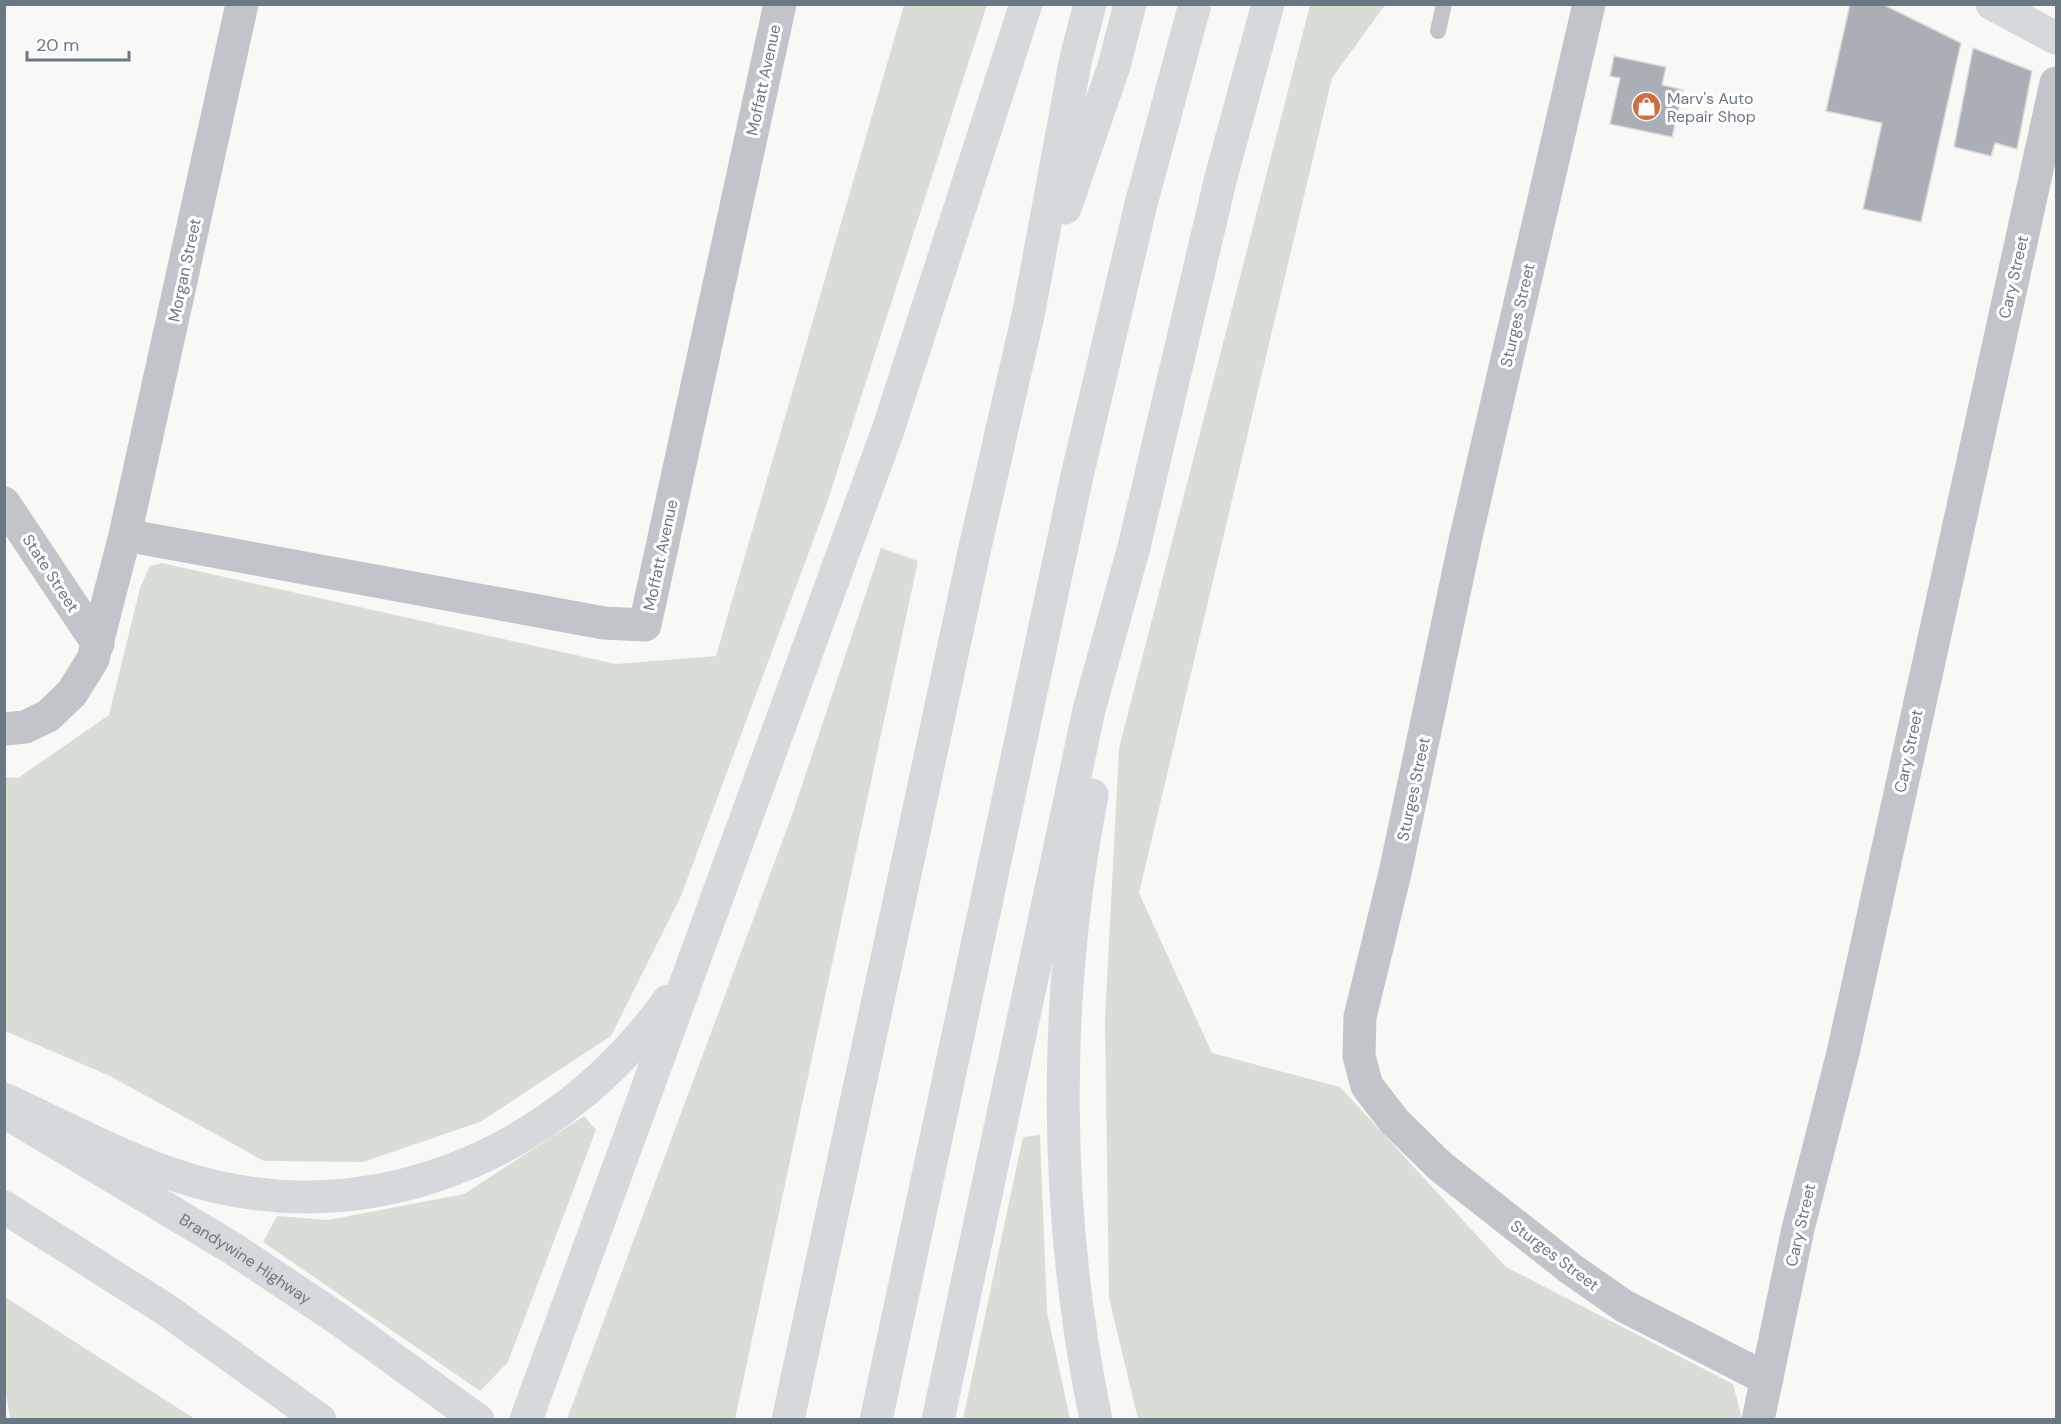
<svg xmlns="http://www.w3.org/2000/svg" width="2061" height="1424" font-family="'DM Sans',sans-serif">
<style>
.green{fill:#d8ddd6}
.building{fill:#aaafb6;stroke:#dadad9;stroke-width:1.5}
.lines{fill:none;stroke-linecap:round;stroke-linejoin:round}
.lane{stroke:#c1c4c8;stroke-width:16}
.street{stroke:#c1c4c8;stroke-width:33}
.secondary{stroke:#d6d9dc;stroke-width:33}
.primary{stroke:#d6d9dc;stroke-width:33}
.highway{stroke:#d6d9dc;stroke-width:33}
.labels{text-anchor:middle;stroke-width:6;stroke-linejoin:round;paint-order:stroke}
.street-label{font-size:16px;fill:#6c7784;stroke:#fff}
.poi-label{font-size:16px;fill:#6c7784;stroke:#fff;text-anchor:start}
</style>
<rect width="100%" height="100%" fill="#f8f9f7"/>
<!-- green -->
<path class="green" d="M904,5H987L826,506L681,896L611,1036L480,1122L363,1162L264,1161L110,1076L5,1031V777L18,778L109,715L140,588L150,566L162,563L616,664L716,656Z
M1310,5H1385L1332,78L1139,893L1212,1053L1340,1087L1506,1267L1733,1384L1742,1419H1138L1109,1298L1105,1020L1119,748Z
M881,548L918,561L735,1419H567L791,818Z
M584,1116L596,1130L508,1362L480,1391L263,1242L277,1216L328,1220L464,1194Z
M1040,1135L1047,1312L1070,1419H963L1023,1137Z
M5,1297L195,1419H10L5,1386Z"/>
<!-- building -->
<path class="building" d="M1850,4H1882L1961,43L1921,222L1863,209L1882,123L1826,111Z
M1973,48L2032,71L2017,149L1995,143L1991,156L1954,147Z
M1614,56L1666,67L1662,85L1683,90L1672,137L1610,124L1620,78L1610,76Z"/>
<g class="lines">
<!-- lane -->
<path class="lane" d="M1438,31L1444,4"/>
<!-- street -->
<path class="street" d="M1589,4L1465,541L1395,873L1360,1017L1359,1056L1367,1086L1395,1122L1440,1166L1571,1269L1624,1306L1767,1379
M4,503L98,644
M125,535L604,623L645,625L780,4
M4,729L25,727L48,716L72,693L93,659L125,535L242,4
M1758,1420L1798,1229L1843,1053L2056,83"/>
<!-- secondary -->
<path class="secondary" d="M1992,4L2056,38"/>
<!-- primary -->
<g class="primary">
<path id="s1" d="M10,1115L232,1248L337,1318L478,1420"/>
<path d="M4,1207L165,1309L320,1420"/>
</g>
<!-- highway -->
<path class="highway" d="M1065,208L1114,66L1130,4
M1092,795C1052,1000 1054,1216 1096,1420
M4,1099C72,1130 141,1169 213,1186C390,1228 565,1145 668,1001
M526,1420L888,430L1026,4
M788,1420L974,552L1029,311L1076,58L1090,4
M876,1420L1077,476L1141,204L1195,4
M938,1420L1089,710L1134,547L1220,181L1268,4"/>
</g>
<!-- icons -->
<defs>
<symbol id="shop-disc" viewBox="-11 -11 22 22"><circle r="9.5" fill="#ce6d42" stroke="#fff"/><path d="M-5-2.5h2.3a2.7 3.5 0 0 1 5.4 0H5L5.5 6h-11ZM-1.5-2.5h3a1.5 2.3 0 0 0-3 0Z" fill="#fff"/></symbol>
</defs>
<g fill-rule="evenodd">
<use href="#shop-disc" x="1630" y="90" width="33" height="33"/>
</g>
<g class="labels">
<!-- street labels -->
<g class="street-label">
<text transform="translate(763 80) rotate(-78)" y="6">Moffatt Avenue</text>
<text transform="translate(184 270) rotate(-78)" y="6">Morgan Street</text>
<text transform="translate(2013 277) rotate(-77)" y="6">Cary Street</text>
<text transform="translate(1517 315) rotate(-77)" y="6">Sturges Street</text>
<text transform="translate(660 555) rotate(-78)" y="6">Moffatt Avenue</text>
<text transform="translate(51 573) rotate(57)" y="6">State Street</text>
<text transform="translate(1908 751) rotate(-78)" y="6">Cary Street</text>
<text transform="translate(1413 789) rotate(-78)" y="6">Sturges Street</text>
<text transform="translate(1800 1225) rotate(-77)" y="6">Cary Street</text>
<text transform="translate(1555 1255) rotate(37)" y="6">Sturges Street</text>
<text dy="6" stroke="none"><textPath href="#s1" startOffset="276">Brandywine Highway</textPath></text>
</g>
<!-- poi labels -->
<g class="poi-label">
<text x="1667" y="104">Marv's Auto<tspan x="1667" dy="18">Repair Shop</tspan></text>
</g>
</g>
<!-- border -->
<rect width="2061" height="1424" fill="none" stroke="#6c7784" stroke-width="12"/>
<!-- scale -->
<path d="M27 51v9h102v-9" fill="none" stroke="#6c7784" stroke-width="3"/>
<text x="36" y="51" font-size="18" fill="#6c7784" stroke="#ffffff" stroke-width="4.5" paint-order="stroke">20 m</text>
</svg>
